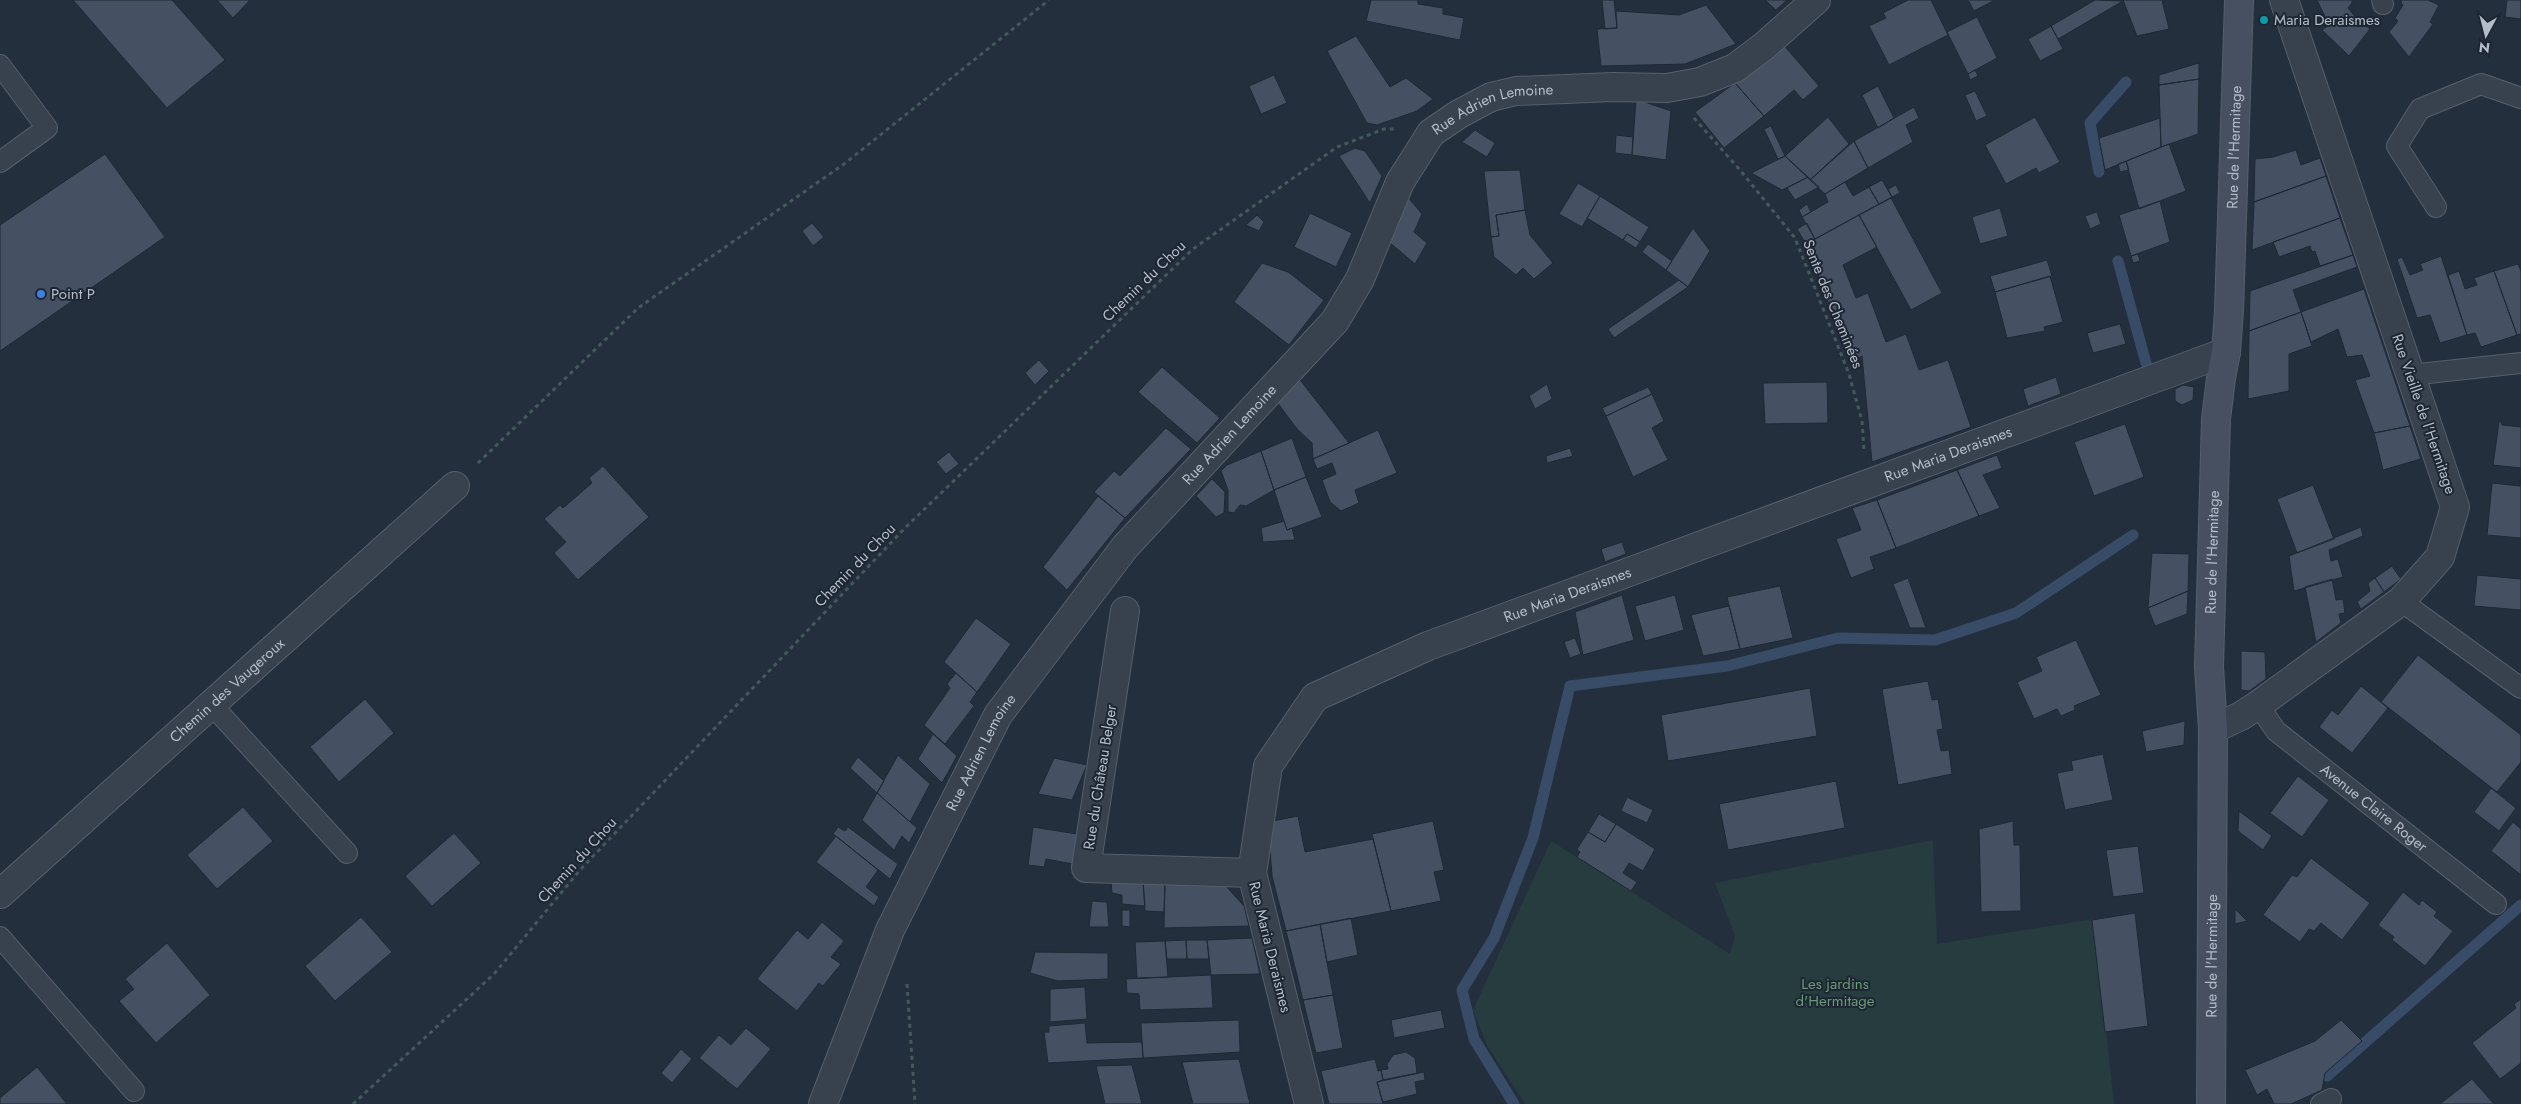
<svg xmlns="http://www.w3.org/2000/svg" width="2521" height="1104" font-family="Jost,sans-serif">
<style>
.green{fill:#263c3f}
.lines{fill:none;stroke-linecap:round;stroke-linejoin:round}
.stream{stroke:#394c67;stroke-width:11}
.building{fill:#455162;stroke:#1f2835}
.lane-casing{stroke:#565f6c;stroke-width:22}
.street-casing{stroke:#565f6c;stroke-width:30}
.secondary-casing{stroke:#565f6c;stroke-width:30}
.path{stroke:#44595c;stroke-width:3;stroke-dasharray:4 4;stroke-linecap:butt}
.lane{stroke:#38414e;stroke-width:20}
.street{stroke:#38414e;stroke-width:28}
.secondary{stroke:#465061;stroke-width:28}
.culture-dot{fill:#0f9aa8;stroke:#1d2633;stroke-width:2}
.shop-dot{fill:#3f7fe0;stroke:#1d2633;stroke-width:2}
.labels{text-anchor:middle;stroke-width:4;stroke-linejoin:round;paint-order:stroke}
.poi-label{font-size:15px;fill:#b4bcc9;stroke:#1d2633;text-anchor:start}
.street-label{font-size:15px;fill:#b4bcc9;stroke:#1d2633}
.park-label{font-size:15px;fill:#6b9a76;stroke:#1d2633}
</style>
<rect width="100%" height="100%" fill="#242f3e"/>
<!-- green -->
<path class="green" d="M1933,840L1937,944L2094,919L2114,1104H1525L1487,1045L1473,1010L1551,841L1730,954L1735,936L1715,883Z"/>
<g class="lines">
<!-- stream -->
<path class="stream" d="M2099,172L2090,123L2126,82
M2118,261L2146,363
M2327,1076L2521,905
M1514,1104L1474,1039L1462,990L1494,938L1533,838L1570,686L1727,666L1838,638L1935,640L2016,613L2133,535"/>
</g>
<!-- building -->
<path class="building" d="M73,0H172L225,60L167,108Z
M217,0H250L233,18Z
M1371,0H1418V4L1443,8V14L1464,18L1460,40L1366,21Z
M1602,0H1614L1617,28L1605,29Z
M1765,0H1787L1776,10Z
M1908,0H1931L1948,35L1889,65L1869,26L1886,18L1883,13Z
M1968,0H1995L1974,11Z
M2095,0L2123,1L2058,39L2051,26Z
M2162,0L2169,29L2137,36L2123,0Z
M2317,0H2352V3L2348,8L2358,20L2370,29L2349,56L2322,30L2329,25Z
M2402,0H2428L2439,5L2430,22L2433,24L2409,57L2389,32L2398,21L2395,18L2403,5L2401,3Z
M2507,0H2521V19L2505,17Z
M1706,5L1736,44L1685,64L1601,66L1597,29L1617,28L1616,11L1679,15Z
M1977,17L1997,58L1968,74L1947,32Z
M2051,26L2063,49L2040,61L2028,39Z
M1356,36L1390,87L1406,78L1433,99L1417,111L1377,125L1367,123L1327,51Z
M1782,43L1819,86L1803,100L1794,90L1764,116L1735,83Z
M2199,63V79L2159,85V75Z
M1975,70L1978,76L1970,80L1968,74Z
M1274,75L1287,103L1261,114L1249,86Z
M2199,79L2198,134L2161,147L2159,85Z
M1735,83L1764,116L1724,148L1695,112Z
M1878,86L1894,118L1878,128L1862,95Z
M1975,91L1987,116L1976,121L1965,95Z
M1636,99L1671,111L1666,160L1632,155Z
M1914,107L1919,118L1906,125L1913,142L1868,168L1854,141Z
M1828,117L1849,144L1810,180L1785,156Z
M2035,117L2060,162L2039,173L2036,168L2006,184L1985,145Z
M2160,118L2161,147L2105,170L2099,138Z
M1771,126L1785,156L1778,159L1764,129Z
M1475,130L1495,143L1487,157L1462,142Z
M1616,135L1633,137L1632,155L1615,153Z
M1854,141L1868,168L1825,194L1810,180Z
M2169,144L2186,191L2139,209L2126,161Z
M1355,148L1365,151L1382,176L1370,203L1339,156Z
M2296,150L2301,165L2320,158L2326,176L2254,202L2255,159L2273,157Z
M105,154L165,237L0,351V225Z
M1785,156L1808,177L1782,190L1751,173Z
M2126,161L2129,170L2120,172L2118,164Z
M1520,170L1525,210L1496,215L1499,236L1491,237L1484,171Z
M2326,176L2340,218L2252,250L2254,202Z
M1808,177L1819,187L1795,200L1787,188Z
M1882,180L1892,197L1879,204L1869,187Z
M1845,182L1853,196L1869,187L1879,204L1815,239L1802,217L1828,202L1825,194Z
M1578,183L1600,196L1582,227L1559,214Z
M1896,185L1900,193L1892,197L1888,189Z
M1407,196L1422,214L1414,232L1427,243L1415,264L1389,242Z
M1600,196L1649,227L1640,242L1627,234L1623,240L1587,218Z
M1891,198L1942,293L1911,310L1859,215Z
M2160,201L2170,242L2131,256L2119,215Z
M1807,204L1811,212L1802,217L1799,210Z
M2000,208L2008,236L1980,244L1972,217Z
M1525,210L1530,235L1553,263L1534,279L1523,268L1516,275L1494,257L1491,237L1499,236L1496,215Z
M2097,212L2101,224L2090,229L2085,216Z
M1310,213L1352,233L1336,267L1294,247Z
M1257,215L1264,222L1259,231L1246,225Z
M1859,215L1877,247L1843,265L1856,298L1868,293L1886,342L1906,334L1919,370L1948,360L1971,427L1872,462L1862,356L1855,360L1854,357H1849L1806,244Z
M2340,218L2353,255L2320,266L2315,251L2312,252L2310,246L2279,257L2273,242Z
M812,223L824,237L813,246L802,231Z
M1807,223L1815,239L1806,244L1797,229Z
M1693,228L1710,251L1688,287L1666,270Z
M1627,234L1640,242L1636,248L1623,240Z
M1648,244L1672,261L1666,270L1642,252Z
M2138,254L2140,261L2133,263L2131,256Z
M2353,255L2357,267L2293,290L2301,312L2249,331L2250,291Z
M2441,256L2467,335L2440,343L2430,315L2417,318L2397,259L2402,257L2410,275L2423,270L2420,264Z
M2047,260L2052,276L1995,292L1990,276Z
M1262,263L1288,272L1324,300L1289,345L1234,302Z
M2518,264L2521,271V334L2517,335L2494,271Z
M2459,271L2465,289L2477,285L2474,278L2494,271L2517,335L2481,347L2475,333L2467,335L2448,275Z
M2050,276L2063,322L2044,327L2045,331L2007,338L1995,292Z
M1679,280L1688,287L1614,338L1608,329Z
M2364,289L2410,426L2374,433L2355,380L2370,376L2362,355L2347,357L2338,329L2311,342L2301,312Z
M2301,312L2312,346L2289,354V391L2248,399L2249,331Z
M2120,324L2126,344L2093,353L2087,333Z
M1039,360L1049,371L1035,385L1025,373Z
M1162,367L1220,418L1197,443L1138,392Z
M1296,376L1301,381L1349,443L1313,459L1312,443L1297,429L1274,398Z
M2056,377L2061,394L2028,406L2023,389Z
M1827,382L1828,423L1765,424L1763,383Z
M1547,384L1552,399L1535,409L1529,396Z
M2183,385L2194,387L2193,400L2182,405L2175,401V389Z
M1648,387L1652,394L1606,416L1602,408Z
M1652,394L1664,421L1652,428L1668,460L1633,477L1606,416Z
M2501,421L2502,425L2521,427V468L2493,465L2499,422Z
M2125,424L2144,477L2094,496L2074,442Z
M2410,426L2421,459L2383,470L2374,433Z
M1166,428L1191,449L1125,518L1094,492L1114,471L1120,476Z
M1378,430L1397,473L1355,490L1359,503L1341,511L1330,502L1322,480L1336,474L1332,463L1317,469L1313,459Z
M1292,438L1306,477L1274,490L1261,451Z
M1570,448L1573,456L1547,463L1546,456Z
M1261,451L1274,490L1246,506L1240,505L1234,513L1228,512V490L1221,471L1227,465Z
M949,452L959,464L946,474L936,462Z
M1997,455L2002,468L1983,475L2000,508L1979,516L1957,470Z
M603,466L649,517L578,580L554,553L566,542L544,519L560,505L563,508L592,483L589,478Z
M1957,470L1979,516L1896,548L1877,500Z
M1306,477L1322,517L1287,530L1274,490Z
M2521,477V538L2487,535L2492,483L2520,486Z
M1212,479L1225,492L1224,513L1216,517L1196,496Z
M2313,485L2334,539L2297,553L2277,499Z
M1098,496L1125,518L1067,590L1043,567Z
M1877,500L1896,548L1870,557L1874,569L1851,578L1836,539L1861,530L1852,508Z
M1284,521L1287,530L1292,528L1295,540L1263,542L1261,528Z
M2361,527L2363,536L2329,550L2331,561L2338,559L2343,577L2294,591L2289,556Z
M1622,542L1626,554L1605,562L1601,549Z
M2152,553L2189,554L2188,591L2148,608Z
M2392,566L2401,579L2384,592L2375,578Z
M2477,575L2521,579V610L2474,606Z
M1908,578L1926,628H1910L1893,584Z
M2375,578L2384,592L2361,609L2357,602L2370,591L2368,583Z
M2332,579L2336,600L2343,599L2345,613L2339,614L2341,623L2316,642L2305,587Z
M1780,586L1793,638L1740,649L1727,597Z
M2188,591L2187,614L2155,626L2148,608Z
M1622,595L1634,640L1583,655L1575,612Z
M1675,595L1684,630L1645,641L1635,606Z
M1729,606L1740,649L1703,656L1691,615Z
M976,618L1011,644L977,692L944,662Z
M1575,638L1581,654L1570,658L1564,642Z
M2076,640L2101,695L2074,706L2075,710L2061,716L2057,709L2034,719L2017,682L2042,671L2036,657Z
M2241,651L2265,652L2266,679L2249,691L2241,690Z
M2418,655L2521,735V762L2497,792L2381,702Z
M956,673L977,692L970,702L974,706L945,744L924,725L950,688L947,684Z
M1928,681L1932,700L1938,699L1943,729L1937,730L1941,751L1949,750L1952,774L1898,785L1882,689Z
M2361,686L2388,708L2352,753L2319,727L2332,710L2338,715Z
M1810,688L1817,736L1668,761L1661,715Z
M365,699L394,733L339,782L310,747Z
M2185,721L2184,745L2146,752L2142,731Z
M933,734L957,756L942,783L918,759Z
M2103,754L2113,800L2065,810L2057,773L2073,770L2071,761Z
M898,755L930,784L910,822L877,793Z
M858,757L884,781L877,793L850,768Z
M1054,758L1087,765L1072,800L1038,794Z
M2298,776L2329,800L2302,837L2270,813Z
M1836,781L1845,828L1728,850L1719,804Z
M2491,788L2516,808L2499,831L2474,812Z
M877,793L917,828L909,843L902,836L894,850L862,820Z
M1627,797L1653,810L1647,823L1621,811Z
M243,807L273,841L217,889L187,855Z
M2239,811L2272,836L2263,850L2238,831Z
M1599,814L1616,824L1605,842L1588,832Z
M1298,816L1305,852L1373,839L1391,911L1286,931L1272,876L1269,838L1273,821Z
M1433,821L1444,870L1434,872L1441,901L1391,911L1372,834Z
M2013,821L2014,845H2020L2021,911L1981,912L1979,829Z
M2513,822L2521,829V875L2491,851Z
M1616,824L1655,849L1643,871L1629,863L1623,873L1637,882L1631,891L1577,857L1580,852L1577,849L1588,832L1605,842Z
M838,827L845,831L848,827L898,864L890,879L833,834Z
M1033,827L1077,834L1073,864L1046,859L1044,867L1028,865Z
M454,833L481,863L432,906L405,876Z
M836,836L878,870L866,887L879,897L874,906L816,862Z
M2138,846L2144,893L2113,897L2106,850Z
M2311,858L2370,903L2342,940L2321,923L2314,931L2309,929L2300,942L2263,915L2292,875L2297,877Z
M1111,880L1143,881L1145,906L1122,904V895L1112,893Z
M1143,881L1165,882L1164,912L1145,911Z
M1165,882L1224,884L1244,906L1249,926L1164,928Z
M2403,892L2419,905L2422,900L2437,912L2434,916L2453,931L2425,966L2392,940L2394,937L2378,925Z
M1092,901L1107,902L1109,927H1089Z
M2235,909L2247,921L2235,924Z
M1122,910H1130V927L1122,926Z
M2135,913L2148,1026L2105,1032L2092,920Z
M361,917L392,952L335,1001L305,966Z
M1351,918L1358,955L1327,962L1320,924Z
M822,922L844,941L831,957L841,964L823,986L819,983L797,1011L757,979L797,930L808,939Z
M1320,924L1333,995L1303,1000L1286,931Z
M1252,938L1260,974L1211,975L1207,940Z
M1186,940H1207L1209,959H1187Z
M1186,940L1187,959H1167L1165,941Z
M1165,941L1168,977L1137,978L1135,942Z
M167,943L210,995L156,1043L119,1001L134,989L125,979Z
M1035,952L1108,953V979L1058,981L1030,973Z
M1211,975L1213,1008L1140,1010L1139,994L1127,993L1126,979Z
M1085,987L1087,1019L1050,1022V989Z
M1333,995L1343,1048L1316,1053L1303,1000Z
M2521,999V1063L2500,1079L2472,1043L2516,1008L2514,1004Z
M1441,1010L1445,1028L1394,1038L1391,1020Z
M1239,1020L1240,1052L1143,1058L1141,1023Z
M2341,1020L2362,1041L2325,1073L2322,1090L2291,1104H2274L2267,1089L2257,1095L2245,1070L2315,1041Z
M1085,1023L1087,1043L1142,1042L1143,1058L1048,1063L1044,1032H1049V1026Z
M746,1028L771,1049L737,1089L699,1058L719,1035L731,1045Z
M681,1049L692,1059L672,1083L661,1073Z
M1406,1052L1415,1058L1417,1073L1383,1080L1381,1070L1388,1069L1387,1064L1393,1055Z
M1239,1059L1250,1104H1193L1182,1062Z
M1375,1059L1378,1071L1381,1070L1383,1080L1377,1082L1383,1104H1329L1321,1071Z
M1132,1065L1142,1104H1105L1096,1066Z
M37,1067L67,1104H0V1098Z
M1424,1072L1425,1080L1415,1082L1417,1094L1383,1102L1377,1082Z
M2472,1079L2494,1104H2440Z"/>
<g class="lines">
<defs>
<g id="lane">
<path d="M2382,0L2383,4"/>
<path d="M0,65L47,128L0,162"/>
<path d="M2436,207L2397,146L2420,109L2481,84L2521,98"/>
<path d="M2410,375L2521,363"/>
<path d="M2401,601L2521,688"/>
<path d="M211,704L347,853"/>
<path id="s1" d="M2258,705L2276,731L2496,904"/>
<path d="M0,937L134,1091"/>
<path d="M2321,1104L2331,1099"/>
</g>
<g id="street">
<path d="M1125,611L1086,868L1252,873"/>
<path d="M2213,729L2241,716L2258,705L2401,601L2440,557L2455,507L2284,0"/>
<path id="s2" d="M0,894L455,486"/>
<path id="s3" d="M823,1104L890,930L998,715L1125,547L1335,321L1360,279L1400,182L1431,133L1459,114L1491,97L1516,91L1613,87L1667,88L1700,82L1735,68L1763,47L1816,0"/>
<path id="s4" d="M1309,1104L1252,873L1268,766L1315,697L1428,646L2226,352"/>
</g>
<g id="secondary">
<path id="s5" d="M2211,1104L2213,729L2209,667L2216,419L2221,378L2226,352L2229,311L2239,0"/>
</g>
</defs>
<!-- lane casing -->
<use href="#lane" class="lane-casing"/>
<!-- street casing -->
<use href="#street" class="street-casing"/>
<!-- secondary casing -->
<use href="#secondary" class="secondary-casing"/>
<!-- path -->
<path class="path" d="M1694,118L1740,170L1795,238L1849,374L1862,421L1864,450
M478,463L638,308L844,164L1049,0
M907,984L915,1104
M353,1104L494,974L580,870L905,528L1193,249L1337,147L1384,129H1394"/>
<!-- lane -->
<use href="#lane" class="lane"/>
<!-- street -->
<use href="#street" class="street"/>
<!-- secondary -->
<use href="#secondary" class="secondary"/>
</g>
<!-- markers -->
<circle class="culture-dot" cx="2264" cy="20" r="5"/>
<circle class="shop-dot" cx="41" cy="294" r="5"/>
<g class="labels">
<!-- poi labels -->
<g class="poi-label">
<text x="2274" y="25">Maria Deraismes</text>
<text x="51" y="299">Point P</text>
</g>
<!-- street labels -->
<g class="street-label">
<text dy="5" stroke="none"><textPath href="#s3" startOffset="1226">Rue Adrien Lemoine</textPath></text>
<text dy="5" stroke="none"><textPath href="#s5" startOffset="958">Rue de l'Hermitage</textPath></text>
<text transform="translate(1144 281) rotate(-44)" y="5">Chemin du Chou</text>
<text transform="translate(1833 304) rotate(68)" y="5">Sente des Cheminées</text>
<text transform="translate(2424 414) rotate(71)" y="5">Rue Vieille de l'Hermitage</text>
<text dy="5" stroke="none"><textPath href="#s3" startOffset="791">Rue Adrien Lemoine</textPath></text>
<text dy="5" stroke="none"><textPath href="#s4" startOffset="1108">Rue Maria Deraismes</textPath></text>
<text dy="5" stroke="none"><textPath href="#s5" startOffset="552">Rue de l'Hermitage</textPath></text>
<text transform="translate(855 565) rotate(-46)" y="5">Chemin du Chou</text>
<text dy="5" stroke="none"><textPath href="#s4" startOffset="702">Rue Maria Deraismes</textPath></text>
<text dy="5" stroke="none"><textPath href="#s2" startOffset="305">Chemin des Vaugeroux</textPath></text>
<text dy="5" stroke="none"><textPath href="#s3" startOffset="386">Rue Adrien Lemoine</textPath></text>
<text transform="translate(1100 777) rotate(-81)" y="5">Rue du Château Belger</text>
<text dy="5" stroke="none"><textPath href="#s1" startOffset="156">Avenue Claire Roger</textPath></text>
<text transform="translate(577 860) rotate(-48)" y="5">Chemin du Chou</text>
<text transform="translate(1270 947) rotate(76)" y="5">Rue Maria Deraismes</text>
<text dy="5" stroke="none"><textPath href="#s5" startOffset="148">Rue de l'Hermitage</textPath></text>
</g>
<!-- park labels -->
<g class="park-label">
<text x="1835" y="989">Les jardins<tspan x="1835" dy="17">d'Hermitage</tspan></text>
</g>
</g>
<!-- north arrow -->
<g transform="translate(2486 35) rotate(187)" stroke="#1d2633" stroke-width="4" paint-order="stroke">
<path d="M0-4L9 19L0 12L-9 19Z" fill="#b4bcc9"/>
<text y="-8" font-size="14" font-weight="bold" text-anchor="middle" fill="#b4bcc9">N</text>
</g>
</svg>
